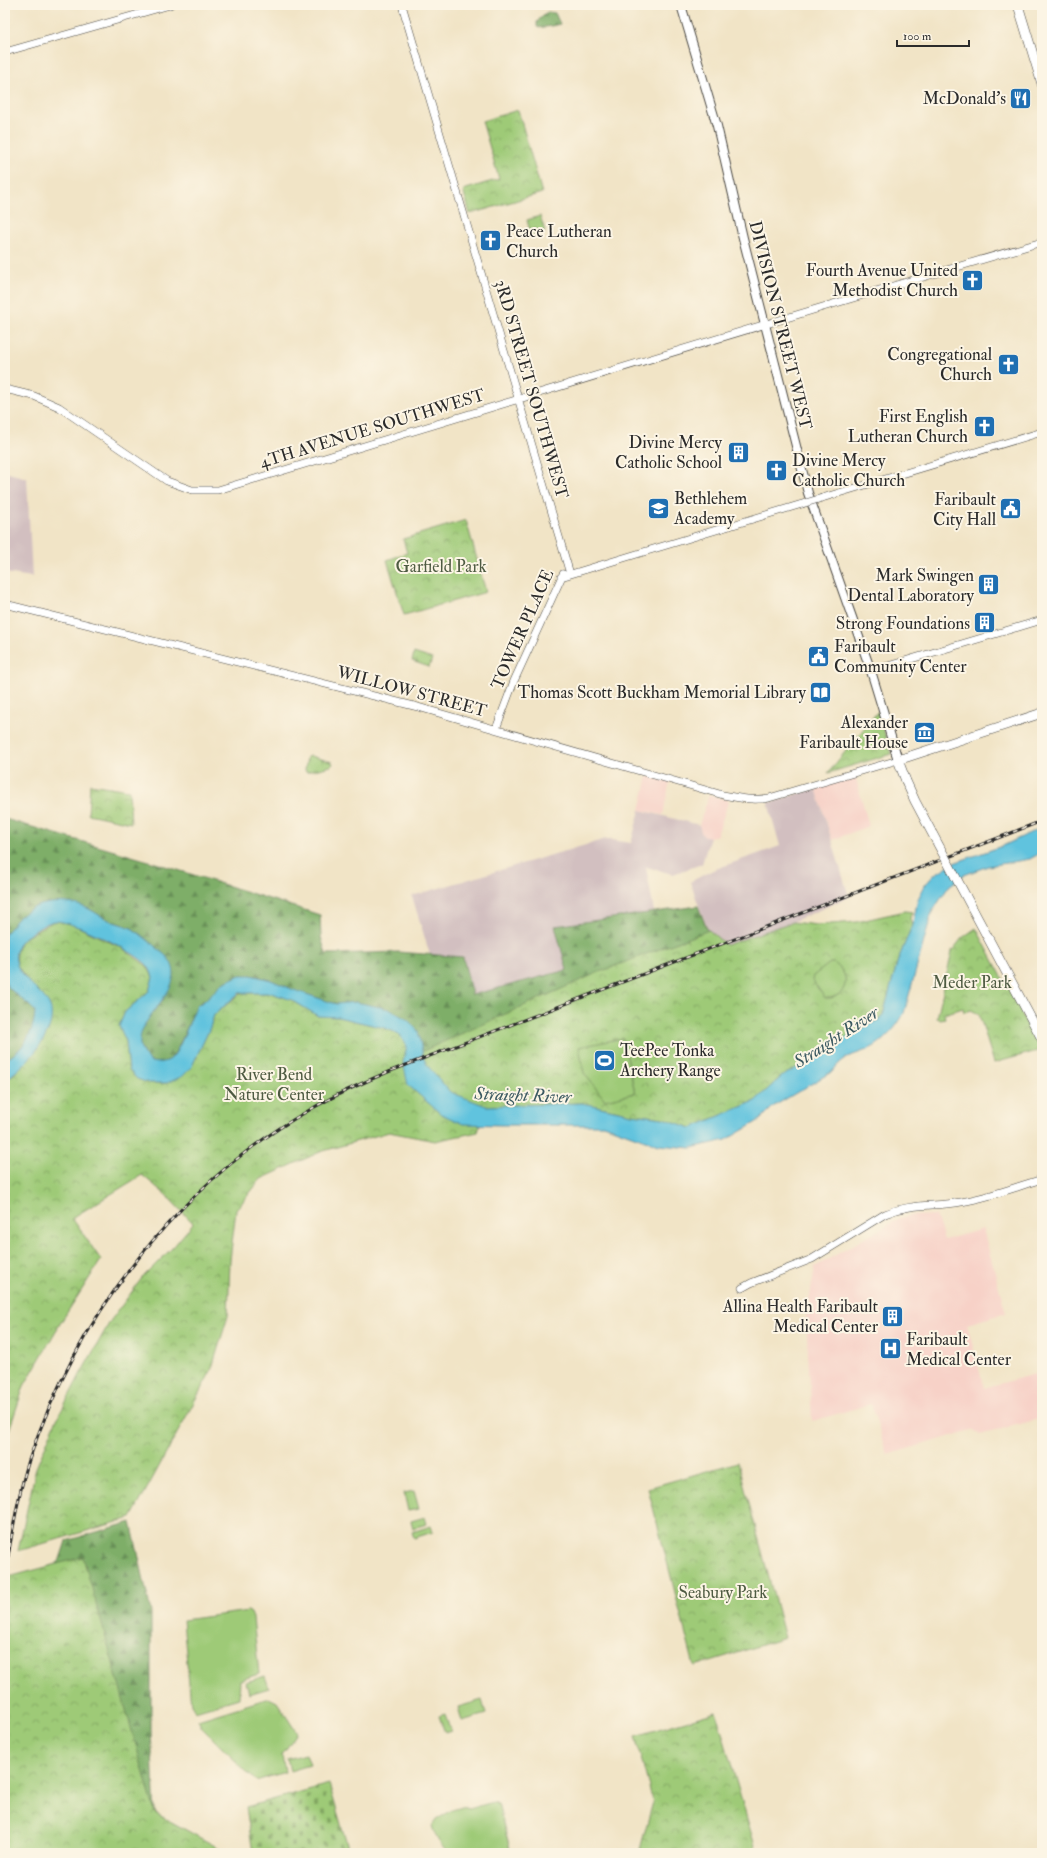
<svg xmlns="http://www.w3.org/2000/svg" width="1047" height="1858" font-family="'IM FELL Double Pica',serif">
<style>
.built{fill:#f7d1c7}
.industrial{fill:#d2bfc0}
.forest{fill:url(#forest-firs);stroke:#546c4a}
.cemetery{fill:url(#cemetery-stones);stroke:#647a51}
.park{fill:url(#park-crowns);stroke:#647a51}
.garden{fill:#9eca77;stroke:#647a51}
.water{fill:#60c3de;stroke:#467784}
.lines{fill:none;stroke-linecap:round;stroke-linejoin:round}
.tertiary-casing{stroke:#494742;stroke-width:8}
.secondary-casing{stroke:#494742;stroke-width:10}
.primary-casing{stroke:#494742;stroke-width:10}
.tertiary{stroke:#fff;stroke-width:7}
.secondary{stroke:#fff;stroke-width:8}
.primary{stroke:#fff;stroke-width:9}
.rail-casing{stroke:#2b2b2b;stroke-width:3}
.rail{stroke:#fcf5e5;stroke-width:1.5;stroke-dasharray:4.5;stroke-linecap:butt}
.tertiary-bridge-casing{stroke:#494742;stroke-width:8;stroke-linecap:butt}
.primary-bridge-casing{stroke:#494742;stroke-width:10;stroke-linecap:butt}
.tertiary-bridge{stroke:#fff;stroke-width:7}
.primary-bridge{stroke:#fff;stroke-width:9}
.labels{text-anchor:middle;stroke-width:4;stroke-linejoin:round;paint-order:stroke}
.poi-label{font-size:17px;fill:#2b2b2b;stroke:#fcf5e5;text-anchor:end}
.street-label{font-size:17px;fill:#2b2b2b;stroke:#fcf5e5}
.park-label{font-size:17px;fill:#4e5b42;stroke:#fcf5e5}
.water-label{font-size:18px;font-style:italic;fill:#3b5961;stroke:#fcf5e5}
</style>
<defs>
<pattern id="forest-firs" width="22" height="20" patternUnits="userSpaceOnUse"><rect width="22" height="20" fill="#7eae68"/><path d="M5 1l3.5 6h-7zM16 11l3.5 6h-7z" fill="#678e56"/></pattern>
<pattern id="cemetery-stones" width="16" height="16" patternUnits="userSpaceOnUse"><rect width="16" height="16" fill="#9eca77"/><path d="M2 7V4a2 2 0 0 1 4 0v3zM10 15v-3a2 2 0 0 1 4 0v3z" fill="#81a462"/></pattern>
<pattern id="park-crowns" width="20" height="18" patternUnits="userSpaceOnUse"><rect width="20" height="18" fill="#9eca77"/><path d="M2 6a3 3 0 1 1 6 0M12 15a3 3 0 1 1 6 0" fill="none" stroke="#81a462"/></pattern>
</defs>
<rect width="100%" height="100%" fill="#fcf5e5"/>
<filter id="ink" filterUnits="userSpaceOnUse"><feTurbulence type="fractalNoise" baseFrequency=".025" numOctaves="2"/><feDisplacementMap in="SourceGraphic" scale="8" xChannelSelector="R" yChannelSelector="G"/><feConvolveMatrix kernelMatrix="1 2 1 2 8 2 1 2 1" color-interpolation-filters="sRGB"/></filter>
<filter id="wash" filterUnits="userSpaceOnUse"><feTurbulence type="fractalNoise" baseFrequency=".012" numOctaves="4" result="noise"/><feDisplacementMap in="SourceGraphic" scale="16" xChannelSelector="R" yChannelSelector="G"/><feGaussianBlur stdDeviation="0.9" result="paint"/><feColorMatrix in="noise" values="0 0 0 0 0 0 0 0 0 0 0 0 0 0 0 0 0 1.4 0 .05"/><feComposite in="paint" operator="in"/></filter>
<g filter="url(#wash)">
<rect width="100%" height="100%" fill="#f1e4c6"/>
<!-- built -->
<path class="built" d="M855,775L869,826L832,840L816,788Z
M648,776L670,781L663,815L640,810Z
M709,795L729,800L717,835L710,837L702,836L699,825Z
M936,1215L944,1240L983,1229L1006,1313L967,1324L984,1388L1035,1374L1042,1399V1418L980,1435L972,1430L887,1455L871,1404L812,1421L806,1318L815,1267L900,1218L910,1216Z"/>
<!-- industrial -->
<path class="industrial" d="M5,472L27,478L32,577L5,573Z
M816,788L849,897L792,922L726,945L708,930L690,882L713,870L780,846L768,803Z
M640,810L699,825L702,835L710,837L702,864L673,874L646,867L654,912L555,926L567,970L472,995L463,957L430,955L412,896L606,839L631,843Z"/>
<!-- forest -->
<path class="forest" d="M548,12L555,13L560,24C555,26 542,28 537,27V22L544,14Z
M5,819L159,864L320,915L321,937L326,954L398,952L463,957L472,995L567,970L555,926L698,906L714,947L516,1067L486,1106L450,1092L372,1006L356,1002L336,1004L294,990L271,980L251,975L212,995L197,1005L178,1048L170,1060L160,1063L150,1062C146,1057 142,1052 140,1046C136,1029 154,1010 164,999L167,957L132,928L106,919L89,909L72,904L46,903L5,934Z
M5,983C12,994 26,1000 35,1011C34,1032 24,1050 5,1060Z
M131,1522L151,1612V1730L155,1813L198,1837L5,1853L32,1593L60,1559L66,1541Z"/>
<!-- cemetery -->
<path class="cemetery" d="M329,1784L348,1848L313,1853H253L246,1807Z"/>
<!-- park -->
<path class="park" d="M518,110L542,193L470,214L463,190L499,179L482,121Z
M540,216L545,231L531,235L527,220Z
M466,520L486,592L404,615L387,560L407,553L403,539Z
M414,653L432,659L429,667L412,661Z
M878,711L891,754L828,773Z
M310,756L332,762L333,764L331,766L306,772L305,770L307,757Z
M90,784L129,790L131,823L88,814Z
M905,911L912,912L910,918L912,926L898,960L883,1015L880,1019L857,1031L827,1050L781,1077L755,1101L691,1128L663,1118L632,1114L582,1103L486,1106L478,1132L435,1141L389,1132L320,1152L261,1179L236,1210L230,1260L228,1316L211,1371L131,1518L18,1551L36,1468L56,1421L81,1373L111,1320L142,1278L175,1245L193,1223L165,1194L142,1175L72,1218L101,1260L61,1322L24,1386L5,1442V1080L16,1072L50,1005L27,980L17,965L16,952L21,940L54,921L70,923L122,948L147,966L153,977L149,991L125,1012L119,1026L126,1041L129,1070L137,1079L150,1083H167L192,1066L209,1030L214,1015L241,993H271L292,1000L318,1016L338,1017L385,1028L399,1034L407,1046L404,1062L423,1051L597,973L709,930L726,945L792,922L817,925L856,922Z
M976,928L1041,1050L994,1063L979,1014L971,1010L964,1012L963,1008L944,1014L945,1018L940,1019L937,1018L952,951L962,938Z
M738,1462L785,1638L694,1666L648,1488Z
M83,1557L155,1813L228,1853H5V1578Z
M716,1712L757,1853H639L653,1802L635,1736Z"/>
<!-- garden -->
<path class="garden" d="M830,963H834C845,971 850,982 840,994L831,998H825L812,980L813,976Z
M623,1038L635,1093L605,1100L584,1073L579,1047Z
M414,1491L419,1509L408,1511L404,1493Z
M425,1517L427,1524L413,1528L411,1521Z
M431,1526L433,1532L414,1538L412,1532Z
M248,1611L251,1613L253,1618L259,1674L240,1680L239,1698L195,1711L191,1705L183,1620Z
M265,1676L269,1688L249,1694L246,1682Z
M269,1698L277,1702L297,1733L282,1755L285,1772L256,1781L202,1728L198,1720Z
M482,1700L486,1714L462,1721L458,1707Z
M445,1714L451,1731L445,1733L439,1716Z
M306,1754L310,1765L290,1771L287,1759Z
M493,1802L498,1804L511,1853H448C440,1845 435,1836 432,1826L436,1820L452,1810L462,1807L469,1809Z"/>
<!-- water -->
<path class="water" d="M1042,827V852L1030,859L988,866L964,875L949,886L932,912L904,1013C898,1026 883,1043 869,1049C853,1056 844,1055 833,1071L774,1106L760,1120L726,1140L691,1148L659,1145L604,1125H501L463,1124L441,1114L408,1085L403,1062L407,1046L399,1034L385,1028L338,1017L318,1016L292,1000L271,993H239L214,1015L209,1030L192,1066L183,1076L167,1083H149L137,1079L129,1070L126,1041L119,1026L125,1012L149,991L153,977C152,974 150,969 148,966C135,951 75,922 56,921C48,921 38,929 31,933C25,938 19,940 17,948C10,969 31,983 43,996C45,999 49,1002 50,1006C59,1032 24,1067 5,1080V1060C24,1050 34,1032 35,1011C25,1000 12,993 5,983C5,974 3,940 5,934C7,930 12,926 15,922C32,900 65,898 89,909C95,912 100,916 105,918C113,923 123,924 131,928C136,930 161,951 166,956C194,986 137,1013 140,1044C140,1051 146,1057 150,1062C157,1063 163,1063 169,1060C179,1055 191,1016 197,1005L203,1002L223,983L240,975H251L271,980L294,990L336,1004L356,1002L389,1009L408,1020L418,1031L423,1056L427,1065L450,1092L486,1106L582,1103L632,1114L663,1118L691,1128L755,1101L781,1077L827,1050L857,1031L880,1019L883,1015L898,960L912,926L918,899L925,885L934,875L951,864L1005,845Z"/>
</g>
<g filter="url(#ink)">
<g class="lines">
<defs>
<path id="tertiary" d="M402,5L570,574
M5,52L170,5
M5,389L34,396L59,407L167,481L192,490H218C493,408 767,322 1042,242
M822,498L1042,432
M561,577L802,504
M5,604L418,707L723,795C739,798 753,801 769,798L898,760
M871,671L1042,620
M496,729L514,681L563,574
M742,1288L751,1283L812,1259L885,1214C911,1203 934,1207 961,1202C988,1198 1016,1187 1042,1179"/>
<path id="secondary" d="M681,5L717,126L743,238L808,493L871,671L898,760"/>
<path id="primary" d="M1018,5L1042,84
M906,781L898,760L1042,713
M955,876L1042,1039"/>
</defs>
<!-- tertiary casing -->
<use href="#tertiary" class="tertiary-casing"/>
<!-- secondary casing -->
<use href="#secondary" class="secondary-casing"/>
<!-- primary casing -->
<use href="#primary" class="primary-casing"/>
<!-- tertiary -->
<use href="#tertiary" class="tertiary"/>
<!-- secondary -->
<use href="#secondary" class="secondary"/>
<!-- primary -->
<use href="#primary" class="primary"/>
<defs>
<path id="rail" d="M5,1574C12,1535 17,1498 29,1460C78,1315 178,1183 313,1108C337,1094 362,1083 388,1072L1042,821"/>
</defs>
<!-- rail casing -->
<use href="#rail" class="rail-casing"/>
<!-- rail -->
<use href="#rail" class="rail"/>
<defs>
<path id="tertiary-bridge" d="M802,504L822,498"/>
<path id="primary-bridge" d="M906,781L915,801L955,876"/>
</defs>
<!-- tertiary-bridge casing -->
<use href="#tertiary-bridge" class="tertiary-bridge-casing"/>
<!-- primary-bridge casing -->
<use href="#primary-bridge" class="primary-bridge-casing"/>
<!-- tertiary-bridge -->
<use href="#tertiary-bridge" class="tertiary-bridge"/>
<!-- primary-bridge -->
<use href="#primary-bridge" class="primary-bridge"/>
</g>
</g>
<!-- icons -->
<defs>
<symbol id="restaurant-square" viewBox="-11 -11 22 22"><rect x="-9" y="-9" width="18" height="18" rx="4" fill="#1f6fb2" stroke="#fcf5e5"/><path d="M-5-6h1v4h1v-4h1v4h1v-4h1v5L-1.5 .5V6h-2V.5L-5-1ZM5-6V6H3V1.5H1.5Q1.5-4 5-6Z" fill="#fff"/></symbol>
<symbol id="church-square" viewBox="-11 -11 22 22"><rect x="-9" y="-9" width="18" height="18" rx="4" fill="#1f6fb2" stroke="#fcf5e5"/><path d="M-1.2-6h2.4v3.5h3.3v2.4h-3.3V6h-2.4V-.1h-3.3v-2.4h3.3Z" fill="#fff"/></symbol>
<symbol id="building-square" viewBox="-11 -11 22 22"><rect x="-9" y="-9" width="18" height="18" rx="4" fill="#1f6fb2" stroke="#fcf5e5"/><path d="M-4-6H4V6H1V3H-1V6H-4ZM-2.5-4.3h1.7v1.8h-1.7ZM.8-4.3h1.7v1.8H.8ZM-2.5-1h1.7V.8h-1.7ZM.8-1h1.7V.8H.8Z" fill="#fff"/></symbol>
<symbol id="school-square" viewBox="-11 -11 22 22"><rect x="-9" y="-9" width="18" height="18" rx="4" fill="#1f6fb2" stroke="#fcf5e5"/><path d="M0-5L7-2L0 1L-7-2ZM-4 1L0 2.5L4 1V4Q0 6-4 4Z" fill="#fff"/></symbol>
<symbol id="civic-square" viewBox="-11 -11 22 22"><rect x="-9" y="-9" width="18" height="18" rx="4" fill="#1f6fb2" stroke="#fcf5e5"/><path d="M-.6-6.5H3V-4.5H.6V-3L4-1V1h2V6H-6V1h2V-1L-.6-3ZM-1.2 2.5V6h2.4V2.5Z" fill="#fff"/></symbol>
<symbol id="library-square" viewBox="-11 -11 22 22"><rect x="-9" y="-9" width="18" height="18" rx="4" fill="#1f6fb2" stroke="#fcf5e5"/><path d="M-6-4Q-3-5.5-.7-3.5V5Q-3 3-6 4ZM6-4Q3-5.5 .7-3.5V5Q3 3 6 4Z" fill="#fff"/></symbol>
<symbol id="museum-square" viewBox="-11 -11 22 22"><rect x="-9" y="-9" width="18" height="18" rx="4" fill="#1f6fb2" stroke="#fcf5e5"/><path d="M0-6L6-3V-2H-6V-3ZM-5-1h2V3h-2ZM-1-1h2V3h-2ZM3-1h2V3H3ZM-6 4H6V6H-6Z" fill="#fff"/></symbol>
<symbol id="stadium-square" viewBox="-11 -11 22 22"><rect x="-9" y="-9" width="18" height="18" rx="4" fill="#1f6fb2" stroke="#fcf5e5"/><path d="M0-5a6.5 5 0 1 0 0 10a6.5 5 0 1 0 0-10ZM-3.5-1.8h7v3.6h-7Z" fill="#fff"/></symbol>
<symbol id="hospital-square" viewBox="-11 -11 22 22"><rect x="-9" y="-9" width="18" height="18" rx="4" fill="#1f6fb2" stroke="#fcf5e5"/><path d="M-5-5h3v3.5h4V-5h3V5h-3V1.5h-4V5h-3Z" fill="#fff"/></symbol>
</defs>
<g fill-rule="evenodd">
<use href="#restaurant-square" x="1008" y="86" width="25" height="25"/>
<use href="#church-square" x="478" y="228" width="25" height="25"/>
<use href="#church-square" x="960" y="268" width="25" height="25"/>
<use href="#church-square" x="996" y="352" width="25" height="25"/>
<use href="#church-square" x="972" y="414" width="25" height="25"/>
<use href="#building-square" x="726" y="440" width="25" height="25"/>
<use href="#church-square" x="764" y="458" width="25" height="25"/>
<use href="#school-square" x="646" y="496" width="25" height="25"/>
<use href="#civic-square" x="998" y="496" width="25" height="25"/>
<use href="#building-square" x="976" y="572" width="25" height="25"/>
<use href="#building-square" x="972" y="610" width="25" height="25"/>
<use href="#civic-square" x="806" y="644" width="25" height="25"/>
<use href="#library-square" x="808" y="680" width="25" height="25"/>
<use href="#museum-square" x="912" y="720" width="25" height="25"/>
<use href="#stadium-square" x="592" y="1048" width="25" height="25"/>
<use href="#building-square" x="880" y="1304" width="25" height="25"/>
<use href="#hospital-square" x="878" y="1336" width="25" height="25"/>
</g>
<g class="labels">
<!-- poi labels -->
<g class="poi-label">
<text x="1006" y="104">McDonald's</text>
<text x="506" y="237" text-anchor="start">Peace Lutheran<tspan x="506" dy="20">Church</tspan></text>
<text x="958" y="276">Fourth Avenue United<tspan x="958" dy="20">Methodist Church</tspan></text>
<text x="992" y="360">Congregational<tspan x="992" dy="20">Church</tspan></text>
<text x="968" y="422">First English<tspan x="968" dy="20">Lutheran Church</tspan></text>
<text x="722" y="448">Divine Mercy<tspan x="722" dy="20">Catholic School</tspan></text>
<text x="792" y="466" text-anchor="start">Divine Mercy<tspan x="792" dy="20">Catholic Church</tspan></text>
<text x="674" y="504" text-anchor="start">Bethlehem<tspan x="674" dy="20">Academy</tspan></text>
<text x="996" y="505">Faribault<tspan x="996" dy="20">City Hall</tspan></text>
<text x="974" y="581">Mark Swingen<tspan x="974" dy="20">Dental Laboratory</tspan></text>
<text x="970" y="629">Strong Foundations</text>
<text x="834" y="652" text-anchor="start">Faribault<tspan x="834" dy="20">Community Center</tspan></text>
<text x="806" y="698">Thomas Scott Buckham Memorial Library</text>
<text x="908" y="728">Alexander<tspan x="908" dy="20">Faribault House</tspan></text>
<text x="620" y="1056" text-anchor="start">TeePee Tonka<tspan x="620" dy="20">Archery Range</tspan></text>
<text x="878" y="1312">Allina Health Faribault<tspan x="878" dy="20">Medical Center</tspan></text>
<text x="906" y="1345" text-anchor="start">Faribault<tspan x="906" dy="20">Medical Center</tspan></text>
</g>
<!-- street labels -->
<g class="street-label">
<text transform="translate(781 325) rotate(76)" y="6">DIVISION STREET WEST</text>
<text transform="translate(532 389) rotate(74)" y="6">3RD STREET SOUTHWEST</text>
<text transform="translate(372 428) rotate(-17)" y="6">4TH AVENUE SOUTHWEST</text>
<text transform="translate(522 629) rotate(-66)" y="6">TOWER PLACE</text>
<text transform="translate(412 691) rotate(15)" y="6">WILLOW STREET</text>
</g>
<!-- park labels -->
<g class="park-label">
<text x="441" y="572">Garfield Park</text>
<text x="972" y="988">Meder Park</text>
<text x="274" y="1080">River Bend<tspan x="274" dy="20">Nature Center</tspan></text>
<text x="723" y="1598">Seabury Park</text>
</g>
<!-- water labels -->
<g class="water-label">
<text transform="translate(836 1037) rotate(-33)" y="6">Straight River</text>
<text transform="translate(523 1095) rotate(2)" y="6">Straight River</text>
</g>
</g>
<!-- margin -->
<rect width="1047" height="1858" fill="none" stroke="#fcf5e5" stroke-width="20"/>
<!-- scale -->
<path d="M897 40v6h72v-6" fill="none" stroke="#2b2b2b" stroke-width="2"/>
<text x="903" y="40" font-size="12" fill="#2b2b2b" stroke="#fcf5e5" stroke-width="3" paint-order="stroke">100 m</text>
</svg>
